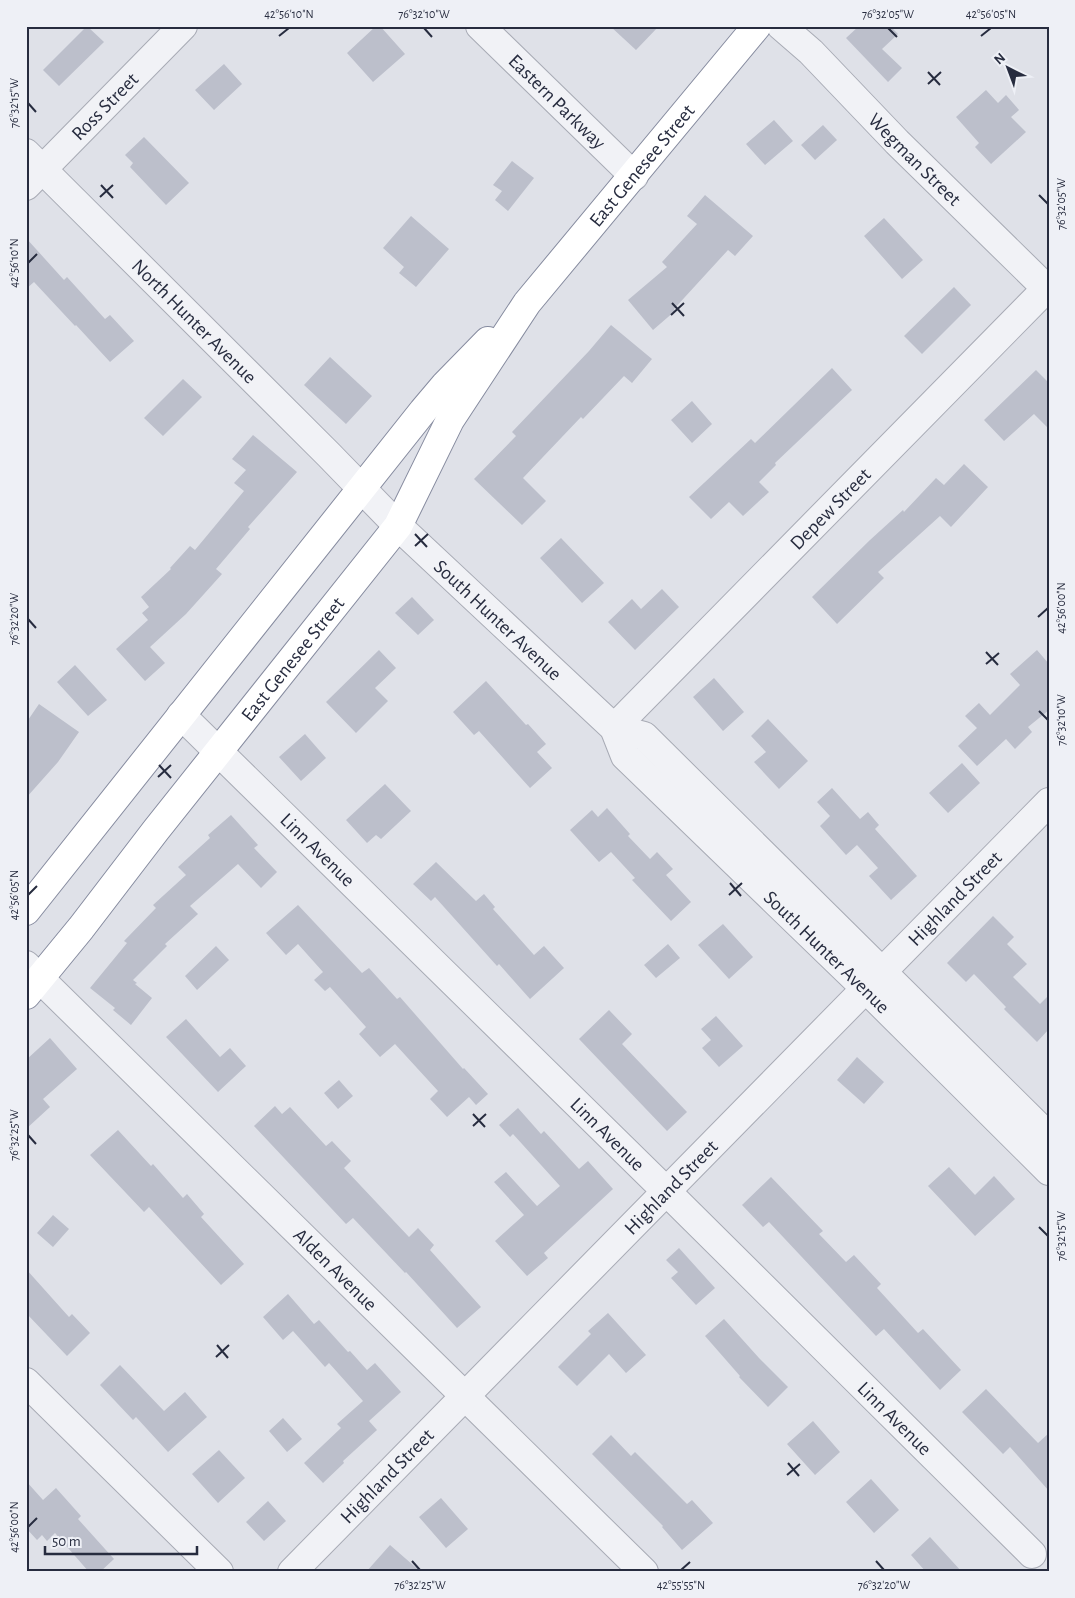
<svg xmlns="http://www.w3.org/2000/svg" width="1075" height="1598" font-family="'Alegreya Sans',sans-serif">
<style>
.building{fill:#bcbfcb}
.lines{fill:none;stroke-linecap:round;stroke-linejoin:round}
.minor-casing{stroke:#a8abb5;stroke-width:30}
.highway-casing{stroke:#868b9f;stroke-width:30}
.minor{stroke:#f1f2f6;stroke-width:28}
.highway{stroke:#fff;stroke-width:28}
.ticks{fill:none;stroke:#272c3f;stroke-width:2}
.labels{text-anchor:middle;stroke-width:4;stroke-linejoin:round;paint-order:stroke}
.street-label{font-size:20px;fill:#272c3f;stroke:#eef0f6}
.neatline{fill:none;stroke:#272c3f;stroke-width:2}
.ticks-label{font-size:12px;text-anchor:middle;fill:#272c3f}
</style>
<rect width="100%" height="100%" fill="#dfe1e8"/>
<!-- building -->
<path class="building" d="M87,26L104,42L59,86L43,70Z
M376,26H380L405,54L373,82L347,53Z
M610,26H659L636,50Z
M859,26H890L898,34L882,49L902,68L888,82L846,38Z
M224,64L242,84L214,110L195,90Z
M986,90L998,103L1006,95L1019,110L1011,117L1026,132L991,164L975,147L979,143L956,117Z
M774,120L793,141L765,165L746,144Z
M823,125L837,140L815,160L801,145Z
M144,137L189,183L166,205L130,167L133,163L125,155Z
M512,161L534,178L508,211L495,200L502,191L493,185Z
M705,195L753,236L735,256L728,250L674,309L675,311L653,330L628,300L667,267L662,262L697,224L687,216Z
M411,216L449,249L416,287L399,273L404,267L383,248Z
M884,218L923,260L902,279L864,236Z
M26,238L64,280L67,277L105,319L110,315L134,341L110,362L76,325L75,326L34,282L26,289Z
M954,287L971,305L922,354L904,336Z
M611,325L652,359L632,383L624,376L583,419L581,417L523,478L546,501L522,525L474,479L516,436L512,432L589,351Z
M330,357L372,396L346,424L304,385Z
M832,368L852,390L775,463L776,465L759,482L769,492L743,516L729,502L711,519L689,497L751,439L755,443Z
M1036,370L1049,383V429L1034,414L1004,441L984,420Z
M183,379L202,397L163,436L144,418Z
M692,401L712,424L692,443L671,420Z
M253,435L297,472L248,527L250,529L216,569L222,574L186,614L150,647L165,663L145,681L116,649L148,620L142,613L149,607L141,597L171,569L170,568L190,546L195,550L244,491L234,483L246,470L232,459Z
M964,464L988,487L951,527L940,516L878,572L884,578L837,624L812,597L870,540L903,510L904,512L936,478L944,485Z
M561,538L604,583L582,603L540,558Z
M662,589L679,607L635,650L608,622L632,599L641,609Z
M412,597L434,620L418,635L395,613Z
M379,650L396,668L375,688L388,701L356,733L326,702Z
M1037,650L1049,664V710L1028,727L1032,732L1015,749L1006,739L977,766L958,746L977,728L965,716L979,703L990,715L1020,685L1010,674Z
M75,665L107,700L88,716L57,682Z
M714,678L744,712L723,731L693,697Z
M486,681L526,725L528,724L546,744L537,752L552,768L530,788L479,731L474,735L453,712Z
M39,704L79,732L58,762L26,798V723Z
M768,719L808,761L779,789L754,762L766,752L751,736Z
M305,734L326,758L301,781L279,757Z
M962,763L980,783L948,813L929,793Z
M385,784L411,811L381,839L376,835L367,843L346,820Z
M832,788L860,819L868,812L879,825L875,829L917,876L891,900L869,876L878,868L857,845L846,855L820,826L830,816L817,802Z
M607,808L630,834L628,836L650,859L657,852L673,869L666,875L691,902L671,921L632,880L635,878L611,852L599,862L570,830L592,810L598,817Z
M231,815L258,845L254,848L277,872L261,888L238,864L190,906L198,914L165,944L167,946L133,980L137,983L135,984L152,998L131,1025L113,1010L115,1008L90,988L127,943L124,941L156,908L153,905L186,875L178,867L210,838L208,835Z
M436,862L476,901L484,894L495,907L493,909L534,955L544,946L564,968L530,999L499,964L497,966L435,897L431,901L413,884Z
M298,905L362,973L369,968L397,999L400,997L463,1069L464,1068L488,1094L476,1105L469,1097L447,1117L430,1099L438,1091L395,1044L380,1057L359,1034L366,1027L330,987L325,991L314,980L323,972L298,944L286,955L266,933Z
M993,916L1014,937L1007,944L1027,964L1013,977L1040,1004L1049,995V1029L1037,1042L1004,1009L1006,1007L974,974L966,982L947,963Z
M723,924L753,957L729,979L698,945Z
M668,944L680,958L656,978L644,965Z
M216,946L229,960L197,990L185,976Z
M609,1010L632,1034L622,1044L687,1112L667,1131L579,1039Z
M716,1016L743,1046L719,1067L702,1048L711,1040L701,1029Z
M186,1019L220,1057L230,1048L246,1066L218,1092L166,1037Z
M50,1038L77,1069L43,1099L50,1107L26,1129V1060Z
M857,1057L884,1082L864,1104L837,1080Z
M339,1080L353,1096L338,1109L324,1093Z
M275,1106L282,1114L290,1107L326,1146L332,1141L351,1161L344,1168L409,1237L418,1228L434,1245L430,1250L481,1307L457,1328L406,1272L405,1273L353,1218L346,1224L254,1126Z
M518,1108L541,1134L544,1131L579,1169L588,1161L613,1189L544,1253L548,1258L527,1276L495,1241L524,1215L494,1182L506,1172L537,1206L560,1186L513,1134L510,1137L499,1125Z
M118,1130L151,1166L153,1164L183,1198L187,1194L204,1214L201,1217L244,1264L221,1285L149,1207L144,1212L90,1155Z
M949,1167L975,1195L994,1176L1015,1199L975,1236L928,1186Z
M771,1177L823,1231L819,1234L846,1262L854,1255L881,1284L877,1288L918,1333L923,1329L961,1370L940,1390L884,1329L876,1336L769,1222L763,1227L742,1205Z
M53,1215L69,1229L53,1247L37,1233Z
M679,1248L715,1288L696,1305L671,1278L678,1272L666,1260Z
M26,1269L69,1317L72,1314L90,1333L67,1356L26,1313Z
M288,1294L314,1324L319,1320L348,1352L350,1351L367,1370L375,1363L401,1392L369,1421L377,1430L343,1461L344,1463L323,1483L304,1463L341,1428L337,1424L363,1401L329,1363L325,1367L293,1331L283,1340L263,1317Z
M608,1313L646,1355L626,1373L609,1354L577,1386L558,1367L591,1334L588,1331Z
M724,1319L759,1358L788,1387L768,1407L739,1377L740,1376L705,1336Z
M120,1365L164,1411L185,1392L207,1417L168,1452L136,1417L133,1420L100,1385Z
M986,1389L1038,1443L1049,1433V1491L1010,1447L1003,1454L962,1412Z
M283,1418L302,1439L287,1452L269,1431Z
M813,1421L840,1452L815,1475L787,1444Z
M611,1435L631,1456L635,1452L687,1504L692,1500L713,1523L682,1550L662,1527L663,1526L592,1454Z
M219,1450L245,1478L218,1503L192,1474Z
M871,1479L899,1510L874,1533L846,1502Z
M26,1481L43,1500L56,1488L81,1516L78,1519L114,1559L100,1572H89L55,1533L47,1541L42,1535L37,1540L26,1528Z
M441,1498L468,1529L446,1548L419,1517Z
M268,1501L286,1521L264,1541L246,1522Z
M930,1537L962,1572H926L911,1555Z
M390,1545L421,1572H366Z"/>
<g class="lines">
<defs>
<g id="minor">
<path id="s1" d="M480,26L634,176"/>
<path id="s2" d="M781,26L811,52L897,142L1049,291"/>
<path id="s3" d="M26,153L329,455L398,526L614,728L625,756L865,988L1049,1171"/>
<path id="s4" d="M26,186L183,26"/>
<path id="s5" d="M181,715L666,1191L1032,1554"/>
<path id="s6" d="M614,728L1046,289"/>
<path d="M614,728L644,736L1049,1137"/>
<path id="s7" d="M26,965L644,1572"/>
<path d="M26,1382L219,1572"/>
<path id="s8" d="M292,1572L1049,802"/>
</g>
<g id="highway">
<path d="M26,911L423,411L445,385L488,341"/>
<path id="s9" d="M26,995L81,928L156,830L398,526L450,420L527,303L757,26"/>
</g>
</defs>
<!-- minor casing -->
<use href="#minor" class="minor-casing"/>
<!-- highway casing -->
<use href="#highway" class="highway-casing"/>
<!-- minor -->
<use href="#minor" class="minor"/>
<!-- highway -->
<use href="#highway" class="highway"/>
</g>
<!-- ticks -->
<path class="ticks" d="M424,28L432,37M888,28L897,37M279,36L289,28M981,36L991,28M928,72L940,85M928,84L941,72M28,103L36,112M101,185L113,198M1039,195L1048,204M100,197L113,185M28,263L37,254M672,303L684,316M671,315L684,303M415,534L427,547M415,546L428,534M1038,617L1048,608M28,619L36,628M986,652L998,665M986,664L999,653M1039,711L1048,720M159,765L171,778M158,777L171,765M730,883L741,896M28,895L37,886M729,895L742,883M473,1114L485,1127M473,1126L486,1114M28,1135L36,1144M1039,1227L1048,1236M217,1345L228,1358M216,1357L229,1345M788,1463L799,1476M787,1475L800,1464M28,1527L37,1518M412,1561L420,1570M876,1561L884,1570M681,1570L690,1562"/>
<g class="labels">
<!-- street labels -->
<g class="street-label">
<text dy="7" stroke="none"><textPath href="#s1" startOffset="108">Eastern Parkway</textPath></text>
<text dy="7" stroke="none"><textPath href="#s4" startOffset="112">Ross Street</textPath></text>
<text dy="7" stroke="none"><textPath href="#s2" startOffset="189">Wegman Street</textPath></text>
<text dy="7" stroke="none"><textPath href="#s9" startOffset="1036">East Genesee Street</textPath></text>
<text dy="7" stroke="none"><textPath href="#s3" startOffset="238">North Hunter Avenue</textPath></text>
<text dy="7" stroke="none"><textPath href="#s6" startOffset="308">Depew Street</textPath></text>
<text dy="7" stroke="none"><textPath href="#s3" startOffset="664">South Hunter Avenue</textPath></text>
<text dy="7" stroke="none"><textPath href="#s9" startOffset="429">East Genesee Street</textPath></text>
<text dy="7" stroke="none"><textPath href="#s5" startOffset="192">Linn Avenue</textPath></text>
<text dy="7" stroke="none"><textPath href="#s8" startOffset="945">Highland Street</textPath></text>
<text dy="7" stroke="none"><textPath href="#s3" startOffset="1134">South Hunter Avenue</textPath></text>
<text dy="7" stroke="none"><textPath href="#s5" startOffset="598">Linn Avenue</textPath></text>
<text dy="7" stroke="none"><textPath href="#s8" startOffset="540">Highland Street</textPath></text>
<text dy="7" stroke="none"><textPath href="#s7" startOffset="434">Alden Avenue</textPath></text>
<text dy="7" stroke="none"><textPath href="#s5" startOffset="1002">Linn Avenue</textPath></text>
<text dy="7" stroke="none"><textPath href="#s8" startOffset="135">Highland Street</textPath></text>
</g>
</g>
<!-- border -->
<rect width="1075" height="1598" fill="none" stroke="#eef0f6" stroke-width="55"/>
<!-- north arrow -->
<g transform="translate(1008 68) rotate(318)" stroke="#eef0f6" stroke-width="4" paint-order="stroke">
<path d="M0-4L9 19L0 12L-9 19Z" fill="#272c3f"/>
<text y="-8" font-size="14" font-weight="bold" text-anchor="middle" fill="#272c3f">N</text>
</g>
<!-- scale -->
<path d="M45 1546v8h152v-8" fill="none" stroke="#272c3f" stroke-width="2.5"/>
<text x="52" y="1546" font-size="15" fill="#272c3f" stroke="#eef0f6" stroke-width="4" paint-order="stroke">50 m</text>
<rect x="28" y="28" width="1020" height="1542" class="neatline"/>
<g class="ticks-label">
<text x="289" y="18">42°56'10"N</text>
<text x="424" y="18">76°32'10"W</text>
<text x="888" y="18">76°32'05"W</text>
<text x="991" y="18">42°56'05"N</text>
<text transform="translate(14 103) rotate(-90)" y="4">76°32'15"W</text>
<text transform="translate(1061 204) rotate(-90)" y="4">76°32'05"W</text>
<text transform="translate(14 263) rotate(-90)" y="4">42°56'10"N</text>
<text transform="translate(1061 608) rotate(-90)" y="4">42°56'00"N</text>
<text transform="translate(14 619) rotate(-90)" y="4">76°32'20"W</text>
<text transform="translate(1061 720) rotate(-90)" y="4">76°32'10"W</text>
<text transform="translate(14 895) rotate(-90)" y="4">42°56'05"N</text>
<text transform="translate(14 1135) rotate(-90)" y="4">76°32'25"W</text>
<text transform="translate(1061 1236) rotate(-90)" y="4">76°32'15"W</text>
<text transform="translate(14 1527) rotate(-90)" y="4">42°56'00"N</text>
<text x="420" y="1589">76°32'25"W</text>
<text x="681" y="1589">42°55'55"N</text>
<text x="884" y="1589">76°32'20"W</text>
</g>
</svg>
